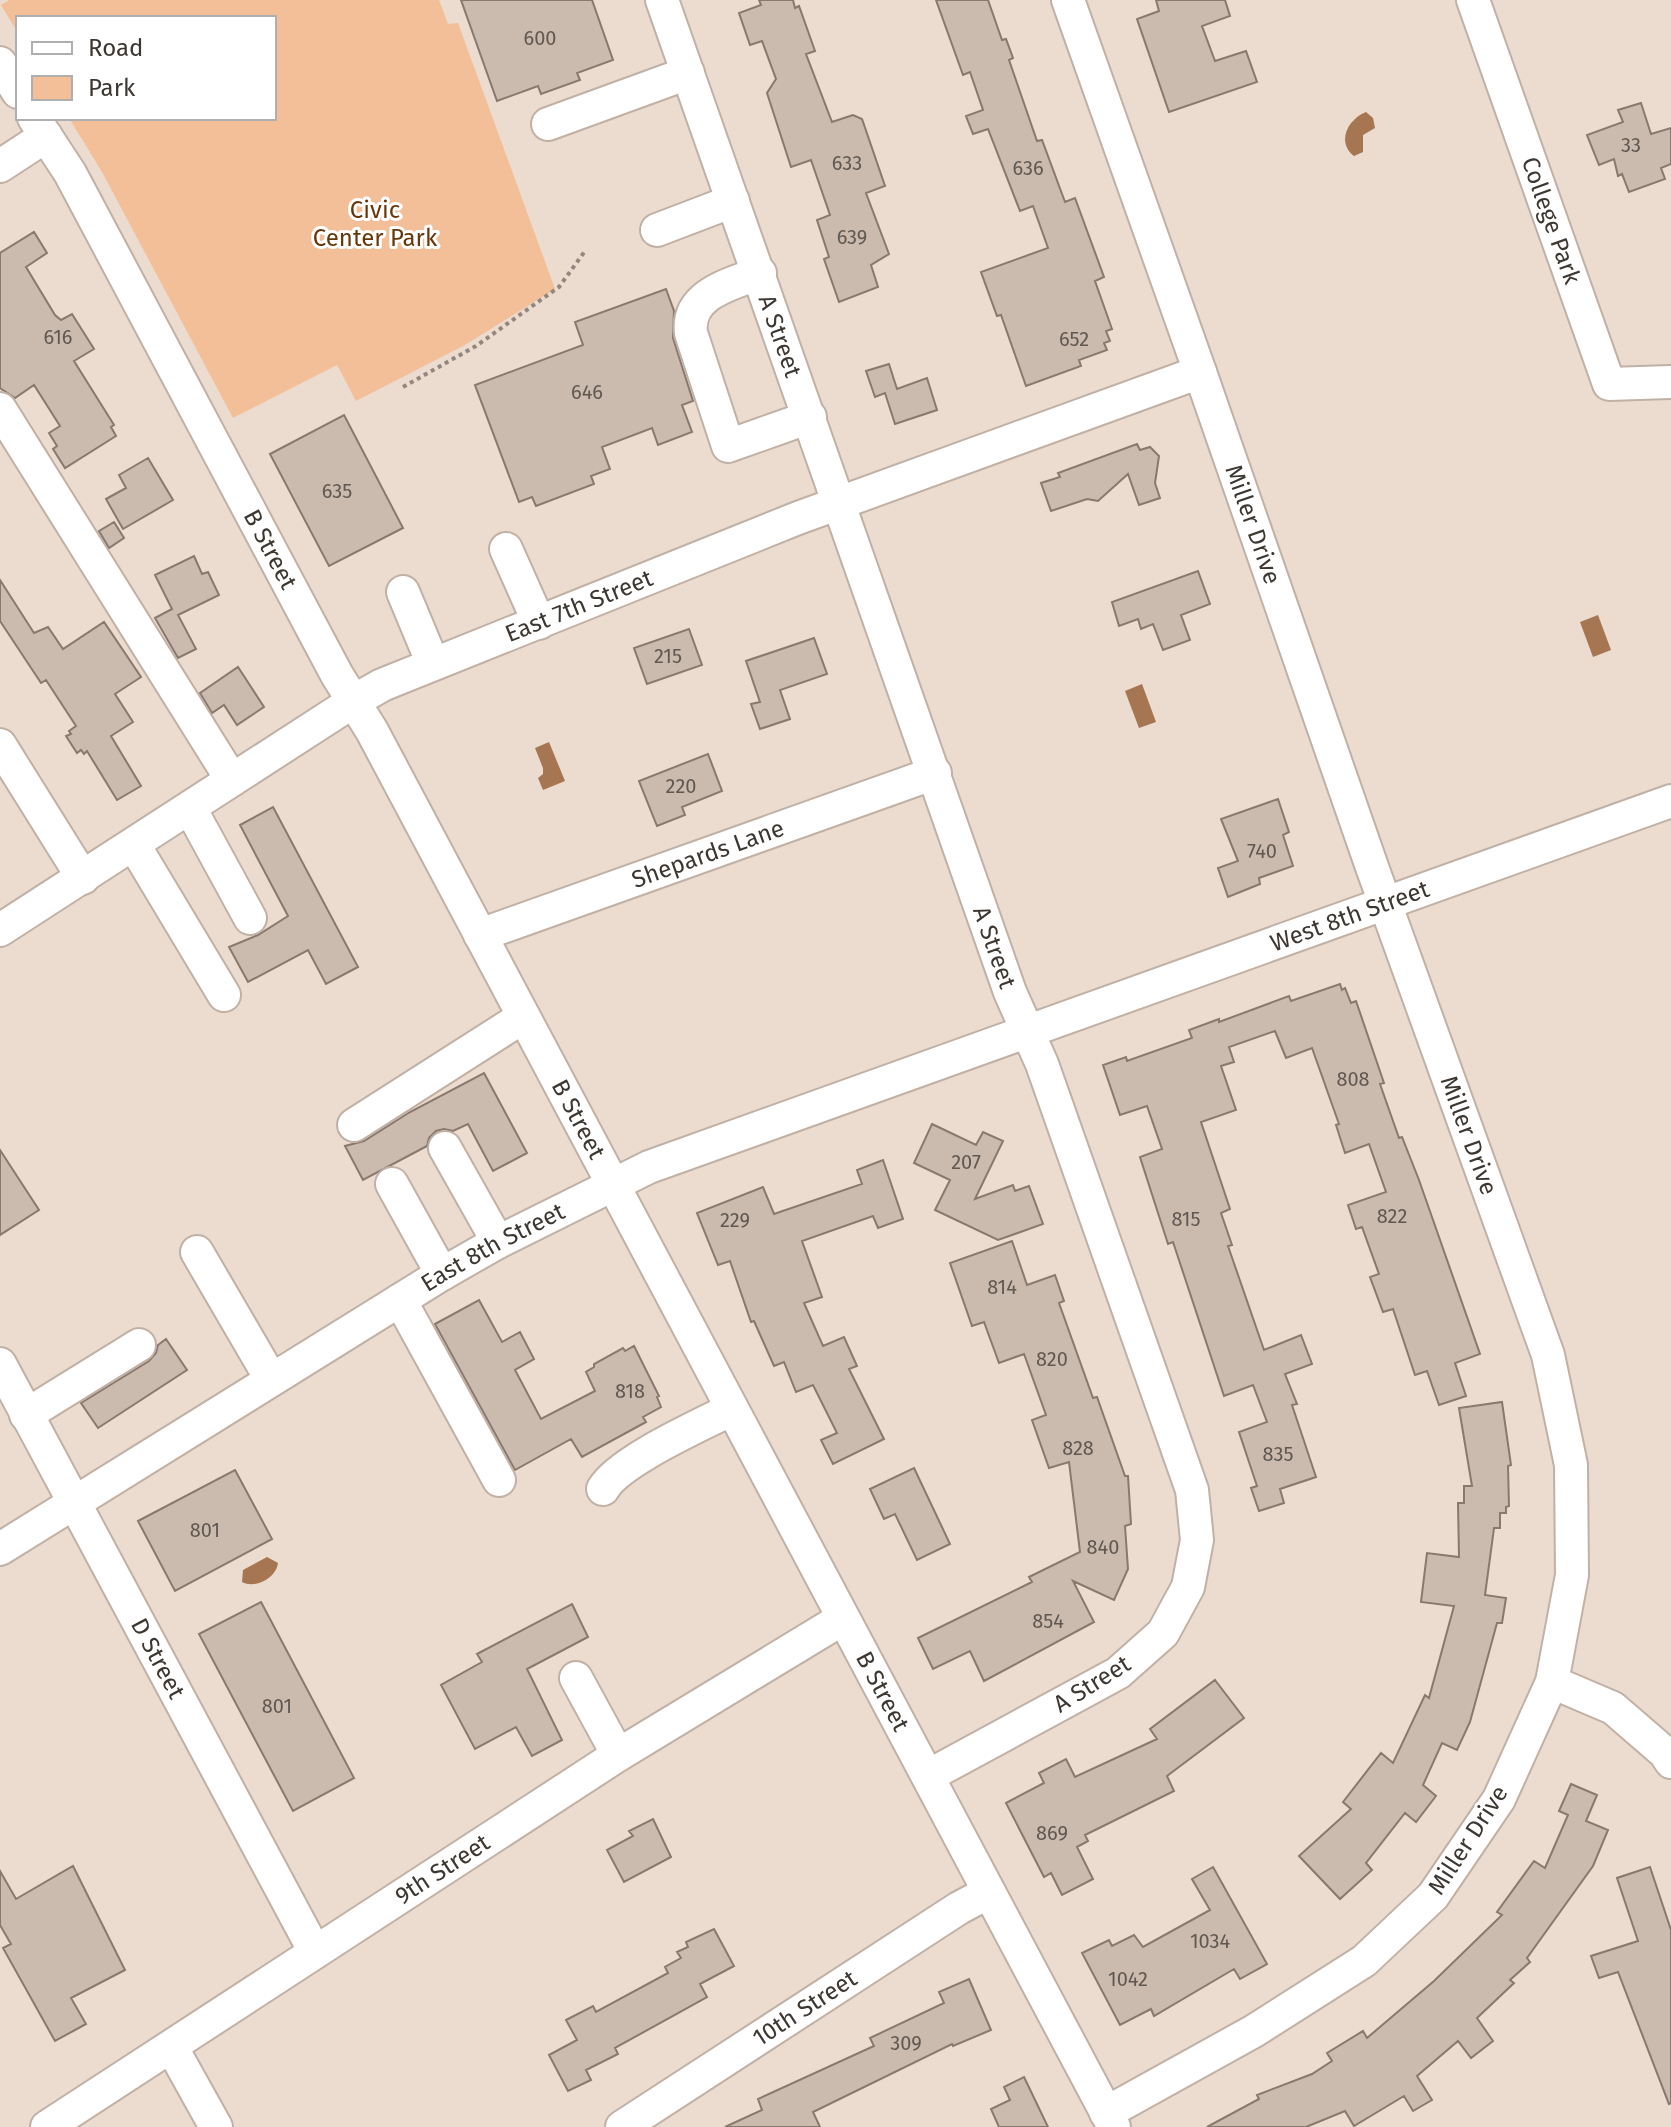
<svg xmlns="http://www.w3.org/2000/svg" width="1671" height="2127" font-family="'Fira Sans',sans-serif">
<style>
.green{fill:#f3bf99}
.water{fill:#a67551}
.building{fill:#cbbbaf;stroke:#88786e;stroke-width:2}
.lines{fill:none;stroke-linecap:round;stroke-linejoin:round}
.minor-casing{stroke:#c1b1a5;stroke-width:36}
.path{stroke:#92867e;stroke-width:4;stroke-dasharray:4 4;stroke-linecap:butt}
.minor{stroke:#fff;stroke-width:32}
.labels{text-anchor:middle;stroke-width:6;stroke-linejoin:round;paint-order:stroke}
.number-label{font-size:20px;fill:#605851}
.park-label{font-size:24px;fill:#673609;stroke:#fff}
.street-label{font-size:24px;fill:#3d3732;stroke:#fff}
</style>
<rect width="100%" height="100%" fill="#ecdbcf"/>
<!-- green -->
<path class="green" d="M9,0H439L448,24L458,23L555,289L465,345L356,401L337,365L233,418L102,172L69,118H274V18H18V33L1,5Z"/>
<!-- water -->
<path class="water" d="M1366,112L1373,118L1375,128L1363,135V152L1354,156C1336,142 1348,119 1366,112Z
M1598,615L1611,650L1593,657L1580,622Z
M1142,684L1156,722L1139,728L1125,691Z
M549,742L565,781L543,790L538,778L543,774V768L535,748Z
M267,1557L278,1563C276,1578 256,1589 242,1582L243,1570Z"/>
<!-- building -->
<path class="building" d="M461,0H592L613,60L577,73L580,80L541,94L538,86L497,101Z
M759,0H793L795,8L799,6L815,51L806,54L832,122L853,115L862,119L885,186L866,193L889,254L871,265L878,287L839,302L824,259L829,257L817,220L830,215L811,160L791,167L767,93L776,79L762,41L750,45L739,13L761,5Z
M936,0H988L1002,40L1006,39L1013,58L1009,60L1037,141L1042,140L1065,202L1075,198L1104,277L1095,281L1112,329L1106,331L1110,341L1104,343L1107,350L1079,360L1081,366L1026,386L1001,315L997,316L981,272L1048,248L1033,206L1020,211L988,129L973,134L966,116L983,110L970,72L963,75Z
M1156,0H1225L1230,16L1202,26L1215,61L1246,51L1257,82L1169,112L1137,19L1159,11Z
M1641,103L1651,134L1671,128V164L1661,168L1665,179L1629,192L1622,174L1618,176L1614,159L1599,165L1587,135L1623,122L1618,110Z
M34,232L47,253L26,267L55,315L61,320L72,314L94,349L74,361L114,425L111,427L116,436L65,468L53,449L57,446L49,433L60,426L34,385L15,398L0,388V253Z
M666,289L674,311L673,338L693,401L682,405L692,432L658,445L652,428L602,447L610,469L591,476L594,484L536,506L532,497L519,502L475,385L583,345L575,322Z
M889,364L897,389L927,378L937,410L895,424L885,393L875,397L866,371Z
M344,415L403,528L329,566L270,454Z
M1137,444L1140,450L1150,447L1159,456L1155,483L1160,498L1139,505L1128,474L1098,501L1087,499L1051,511L1041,483L1060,477L1058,473Z
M148,458L173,500L123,529L106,499L126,488L119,475Z
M114,522L124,538L109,548L99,531Z
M194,556L202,574L208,572L219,595L178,615L196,649L178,658L155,618L172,609L155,575Z
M1198,571L1210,604L1181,615L1190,640L1163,650L1153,624L1141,629L1138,619L1119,626L1112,602Z
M0,580L34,633L48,627L63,649L104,622L141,677L115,694L133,722L111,736L141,786L117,800L87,751L84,754L81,750L77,753L66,736L71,734L69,731L76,726L46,680L41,683L0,621Z
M689,629L702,665L647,684L634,648Z
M814,638L827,674L780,690L790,719L760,729L751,704L760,702L746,661Z
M238,667L264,707L237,725L224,705L212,713L200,693Z
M708,754L722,791L682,807L685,815L657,826L639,781Z
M1278,799L1289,832L1283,835L1293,866L1259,878L1260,884L1228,897L1218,868L1238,861L1221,819Z
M273,807L358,967L326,984L308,950L248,982L229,947L258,935L288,916L240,825Z
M1340,984L1342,990L1345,988L1351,1003L1356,1001L1384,1083L1380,1084L1399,1138L1402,1137L1419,1180L1480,1354L1455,1363L1466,1396L1439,1405L1427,1371L1415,1375L1393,1309L1383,1312L1370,1277L1379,1274L1362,1227L1356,1229L1348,1205L1386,1192L1369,1144L1345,1153L1336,1125L1339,1124L1312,1048L1286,1058L1275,1031L1229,1047L1234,1062L1221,1066L1236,1110L1201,1122L1230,1209L1221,1213L1232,1245L1228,1246L1264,1350L1301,1335L1312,1364L1285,1374L1297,1404L1292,1405L1316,1477L1280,1489L1284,1503L1259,1511L1251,1488L1257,1486L1239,1432L1267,1422L1253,1385L1224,1396L1173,1242L1168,1244L1140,1157L1162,1149L1147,1106L1120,1115L1103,1065L1126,1057L1127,1061L1192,1038L1189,1030L1219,1019V1022L1289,996L1291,1001Z
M484,1073L527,1153L493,1171L468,1124L453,1131L444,1129L436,1131L429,1138L427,1146L363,1180L345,1146L364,1141L410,1112Z
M932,1124L976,1145L983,1132L1003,1141L975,1199L1013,1185L1015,1191L1029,1186L1043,1224L998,1240L935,1210L950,1180L914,1163Z
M0,1150L39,1210L0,1235Z
M883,1160L903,1219L878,1228L873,1216L802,1241L822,1297L804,1303L823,1346L844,1337L857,1366L849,1369L884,1439L833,1464L821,1440L837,1433L813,1385L796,1392L784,1362L774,1366L754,1321L751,1322L730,1261L718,1265L697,1213L763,1187L774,1214L862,1184L857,1170Z
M1012,1241L1027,1285L1055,1275L1064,1301L1059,1303L1093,1398L1097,1397L1125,1476H1128L1131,1524L1125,1526L1128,1569L1114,1600L1073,1581L1094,1622L984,1681L970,1651L933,1669L918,1638L1032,1582L1029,1577L1080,1552L1069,1462L1049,1468L1032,1420L1046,1415L1024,1354L999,1363L984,1322L972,1326L950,1263Z
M479,1300L502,1342L520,1332L534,1359L515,1370L541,1419L595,1391L586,1372L594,1367V1364L623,1348L625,1351L634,1346L659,1396L657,1397L661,1407L643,1417L646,1422L582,1457L571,1439L515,1470L435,1324Z
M166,1339L187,1370L98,1428L81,1403L149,1361L156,1353L158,1345Z
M1502,1402L1511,1465L1508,1466L1509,1506L1506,1507V1513H1500V1528H1494L1485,1595L1506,1598L1502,1623H1497L1470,1722L1457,1750L1442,1743L1423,1785L1436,1796L1416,1822L1405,1813L1366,1863L1372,1870L1340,1899L1299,1856L1351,1809L1343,1802L1381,1753L1393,1763L1425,1695L1429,1698L1454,1606L1421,1602L1427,1553L1459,1557L1458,1503H1464V1486H1472L1459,1408Z
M914,1468L950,1544L917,1560L895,1514L884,1519L870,1489Z
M235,1470L272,1539L175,1591L138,1521Z
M261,1602L354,1778L293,1811L199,1634Z
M572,1604L588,1637L527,1669L562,1740L532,1756L516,1727L475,1749L441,1685L482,1662L477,1654Z
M1215,1680L1244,1718L1167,1776L1174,1791L1085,1835L1088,1841L1077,1847L1093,1879L1062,1895L1051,1873L1044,1877L1006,1803L1044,1783L1039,1773L1066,1759L1075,1777L1157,1739L1150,1729Z
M1571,1784L1597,1795L1586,1821L1608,1830L1593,1866L1527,1958L1530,1962L1510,1980L1514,1983L1477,2018L1493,2041L1471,2058L1458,2041L1417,2076L1432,2100L1413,2111L1404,2096L1354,2126L1345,2111L1306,2127H1207L1259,2099L1257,2095L1312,2074L1332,2061L1327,2053L1363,2031L1367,2038L1434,1981L1502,1915L1497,1912L1534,1861L1545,1868L1568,1815L1559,1811Z
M653,1819L671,1857L624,1882L607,1850L633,1836L629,1831Z
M73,1866L125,1970L71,1998L86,2024L55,2041L3,1948L11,1944L0,1925V1871L16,1899Z
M1213,1867L1267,1964L1240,1979L1234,1969L1154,2016L1151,2009L1120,2025L1082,1953L1109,1940L1112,1946L1134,1935L1143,1947L1210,1910L1192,1879Z
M1650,1867L1671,1930V2103L1669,2104L1618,1972L1599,1978L1591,1956L1638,1941L1617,1878Z
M714,1929L734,1966L700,1984L707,1997L615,2048L618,2054L586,2070L591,2080L568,2091L549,2055L577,2040L566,2020L593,2006L596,2012L668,1973L665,1967L681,1958L677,1952L688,1947L686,1942Z
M969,1979L991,2030L953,2046L952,2044L813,2112L820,2127H725L762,2110L758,2099L874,2046L870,2038L944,2003L939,1992Z
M1024,2077L1048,2127H999L991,2109L1010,2100L1004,2087Z"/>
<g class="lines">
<defs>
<g id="minor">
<path id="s1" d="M662,0L1010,992L1042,1064L1192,1490L1197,1540L1188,1587L1163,1633L1118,1673L928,1776"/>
<path id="s2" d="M1068,0L1200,372L1372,867L1548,1355L1571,1465L1572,1575L1552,1682L1499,1799L1433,1896L1364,1961L1254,2031L1106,2113"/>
<path id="s3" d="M1473,0L1609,384L1671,382"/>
<path d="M0,63L18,92"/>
<path id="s4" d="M34,118L70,173L337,675L372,731L1114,2127"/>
<path d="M548,124L688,73"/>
<path d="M0,166L46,136"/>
<path d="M657,230L733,201"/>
<path d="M760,273C731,284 686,294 691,333L728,446L810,417"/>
<path d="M0,409L232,780"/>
<path d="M506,549L539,623"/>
<path d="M403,592L433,664"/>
<path d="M0,745L83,878"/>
<path d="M190,808L250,918"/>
<path d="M134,845L224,995"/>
<path id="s5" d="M0,930L354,701L382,685L798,518L1200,372"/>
<path id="s6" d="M480,935L935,773"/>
<path d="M354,1125L523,1017"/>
<path d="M445,1148L498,1242"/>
<path d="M392,1184L442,1274"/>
<path d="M197,1252L271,1379"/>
<path d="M400,1300L499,1480"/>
<path id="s7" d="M0,1364L315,1952"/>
<path d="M26,1415L139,1345"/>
<path d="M603,1489C619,1461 701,1425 732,1409"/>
<path id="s8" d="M0,1549L442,1274L498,1242L649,1167L1671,801"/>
<path d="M576,1678L618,1755"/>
<path d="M1552,1682L1613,1708L1665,1753L1671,1762"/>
<path d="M172,2048L216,2127"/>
<path id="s9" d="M47,2127L618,1755L842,1619"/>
<path id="s10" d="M622,2127L959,1908L989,1892"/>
</g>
</defs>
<!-- minor casing -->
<use href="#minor" class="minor-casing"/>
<!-- path -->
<path class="path" d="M403,387L476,346L559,287L585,251"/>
<!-- minor -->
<use href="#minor" class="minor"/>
</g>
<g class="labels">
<!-- number labels -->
<g class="number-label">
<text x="540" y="45">600</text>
<text x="1631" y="152">33</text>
<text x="847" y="170">633</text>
<text x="1028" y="175">636</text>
<text x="852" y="244">639</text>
<text x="58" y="344">616</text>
<text x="1074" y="346">652</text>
<text x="587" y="399">646</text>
<text x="337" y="498">635</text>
<text x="668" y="663">215</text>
<text x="681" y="793">220</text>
<text x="1262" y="858">740</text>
<text x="1353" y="1086">808</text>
<text x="966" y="1169">207</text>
<text x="1392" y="1223">822</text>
<text x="1186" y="1226">815</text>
<text x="735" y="1227">229</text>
<text x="1002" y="1294">814</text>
<text x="1052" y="1366">820</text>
<text x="630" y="1398">818</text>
<text x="1078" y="1455">828</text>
<text x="1278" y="1461">835</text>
<text x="205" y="1537">801</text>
<text x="1103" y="1554">840</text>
<text x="1048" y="1628">854</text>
<text x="277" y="1713">801</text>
<text x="1052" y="1840">869</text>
<text x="1210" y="1948">1034</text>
<text x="1128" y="1986">1042</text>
<text x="906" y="2050">309</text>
</g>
<!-- park labels -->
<g class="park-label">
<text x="375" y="218">Civic<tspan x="375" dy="28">Center Park</tspan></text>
</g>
<!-- street labels -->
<g class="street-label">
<text dy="8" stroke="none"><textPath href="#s3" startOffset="234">College Park</textPath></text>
<text dy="8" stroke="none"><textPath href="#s1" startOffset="356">A Street</textPath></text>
<text dy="8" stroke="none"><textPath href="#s2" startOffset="556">Miller Drive</textPath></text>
<text dy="8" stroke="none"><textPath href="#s4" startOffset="492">B Street</textPath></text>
<text dy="8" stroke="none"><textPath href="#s5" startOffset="666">East 7th Street</textPath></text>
<text dy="8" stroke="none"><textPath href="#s6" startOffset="242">Shepards Lane</textPath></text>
<text dy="8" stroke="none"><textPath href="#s8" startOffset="1498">West 8th Street</textPath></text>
<text dy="8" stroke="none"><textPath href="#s1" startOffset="1004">A Street</textPath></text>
<text dy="8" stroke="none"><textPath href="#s4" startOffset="1140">B Street</textPath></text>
<text dy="8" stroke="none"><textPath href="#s2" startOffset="1204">Miller Drive</textPath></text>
<text dy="8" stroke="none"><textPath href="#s8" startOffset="578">East 8th Street</textPath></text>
<text dy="8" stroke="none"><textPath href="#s7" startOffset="334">D Street</textPath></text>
<text transform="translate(1092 1684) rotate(-32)" y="8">A Street</text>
<text dy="8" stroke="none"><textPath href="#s4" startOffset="1788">B Street</textPath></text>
<text transform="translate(1468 1840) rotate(-57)" y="8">Miller Drive</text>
<text dy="8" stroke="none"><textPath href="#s9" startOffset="472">9th Street</textPath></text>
<text dy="8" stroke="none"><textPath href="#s10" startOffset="218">10th Street</textPath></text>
</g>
</g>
<!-- legend -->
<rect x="16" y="16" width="260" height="104" fill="#ffffff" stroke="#b1afad" stroke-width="2"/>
<rect x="32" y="42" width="40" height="12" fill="#ffffff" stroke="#b1afad" stroke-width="2"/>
<text x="88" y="56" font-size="24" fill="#3d3732">Road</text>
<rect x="32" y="76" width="40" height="24" fill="#f3bf99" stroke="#b1afad" stroke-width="2"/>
<text x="88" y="96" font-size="24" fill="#3d3732">Park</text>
</svg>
